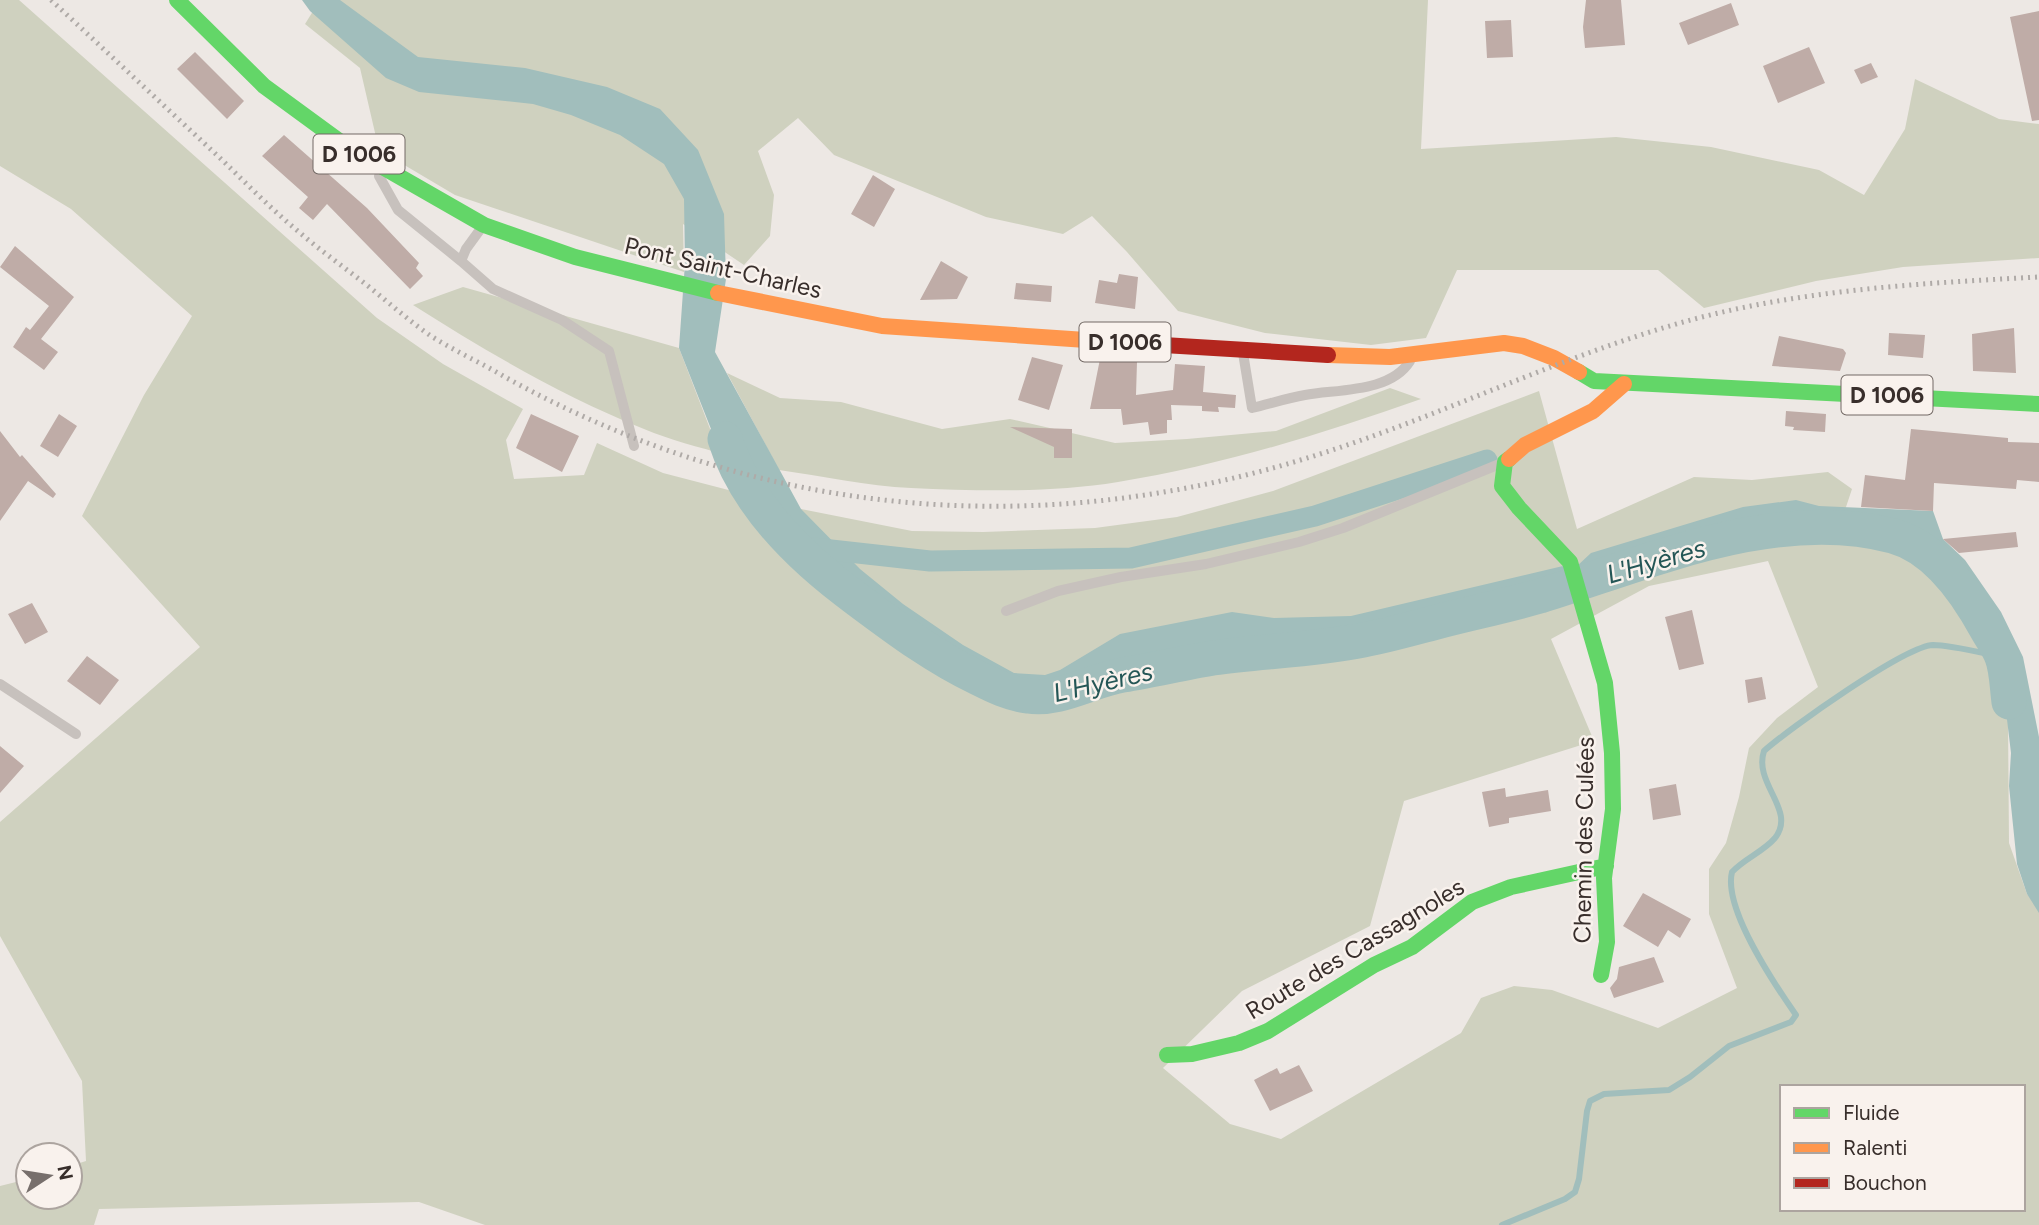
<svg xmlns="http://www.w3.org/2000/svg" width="2039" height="1225" font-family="Figtree,sans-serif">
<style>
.green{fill:#cfd1bf;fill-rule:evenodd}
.water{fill:#a1bebc}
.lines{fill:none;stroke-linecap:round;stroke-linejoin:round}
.stream{stroke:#a1bebc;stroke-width:6}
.canal{stroke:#a1bebc;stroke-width:21}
.river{stroke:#a1bebc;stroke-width:35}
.building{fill:#bfaca7}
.lane{stroke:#c7c1bd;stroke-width:10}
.fast{stroke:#63d668;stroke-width:16}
.slow{stroke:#ff974d;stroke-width:16}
.jam{stroke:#b3261e;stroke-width:16}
.rail{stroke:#afaaa7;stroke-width:5;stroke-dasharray:2 5;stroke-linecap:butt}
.labels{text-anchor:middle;stroke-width:5;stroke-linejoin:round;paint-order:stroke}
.shield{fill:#f9f2ed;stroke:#726965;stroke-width:2}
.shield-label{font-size:23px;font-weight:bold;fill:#382e2b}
.street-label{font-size:24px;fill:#382e2b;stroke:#f9f2ed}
.water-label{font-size:26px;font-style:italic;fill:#245656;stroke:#f9f2ed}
</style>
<rect width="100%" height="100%" fill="#ede8e4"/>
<!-- green -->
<path class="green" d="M0,0H19L377,318L443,364L523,409L506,440L514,479L584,475L597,443L663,473L801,509L912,531L983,532L1095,528L1177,517L1273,491L1539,391L1577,529L1694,477L1752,480L1828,472L1852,489L1846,507L1833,528L1846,529L1910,543L1959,585L1991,637L2003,686L2008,720L2009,843L2027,894L2039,909V1225H485L419,1202L99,1209L94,1225H0V1186L28,1179V1197H70V1166L86,1161L82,1081L0,936V822L200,647L82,516L144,395L192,316L71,209L0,166ZM1768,561L1818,687L1777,718L1749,748L1739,797L1726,843L1709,869V914L1737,988L1658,1028L1552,990L1514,986L1481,998L1461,1033L1281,1139L1230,1124L1163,1068L1242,991L1370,926L1404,801L1594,741L1551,639L1649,586ZM1782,1087H2023V1209H1782Z
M320,0H1428L1421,149L1616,137L1711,147L1819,170L1864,195L1905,129L1915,79L1999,119L2039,124V258L1903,267L1816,281L1704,308L1658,270H1457L1426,338L1371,345L1265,333L1178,311L1127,252L1092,216L1063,234L986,217L834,155L798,118L758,151L774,195L770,236L744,265L683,224L684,272L455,195L379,150L360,68L305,24Z
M463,287L679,348L712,434L726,455C699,447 670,440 644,429C562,396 487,352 413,305Z
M727,373L780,398L841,402L942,429L1010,419L1115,443L1187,439L1276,431L1390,388L1421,399C1322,434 1222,465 1118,482C1051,493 979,491 911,488C867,486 822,476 779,470Z"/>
<!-- water -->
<path class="water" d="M302,0H340L418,57L525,68L607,87L660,109L698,150L724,214L726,279L715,352L801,509L860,569L903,604L963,645L1014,673L1045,675L1060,670L1120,634L1232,612L1274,618L1351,616L1563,566L1576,567L1591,553L1743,507L1796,500L1819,506L1933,511L1943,539L1965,560L2001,612L2023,657L2039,737V913L2027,894L2017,864L2009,786L2011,753L2003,686L2002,657L1974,606L1959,585L1931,557L1910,543L1894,537L1845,529L1803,527L1756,531L1596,575L1540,595L1362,640L1210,659L1052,695L1029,697L1003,690L950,665L915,643L840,587L795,546L743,481L713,434L679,348L685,263L684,199L664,164L620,135L571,115L533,104L419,92L386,78L310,11Z"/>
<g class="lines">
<!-- stream -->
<path class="stream" d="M1502,1225L1565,1199L1575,1192L1579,1179L1587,1111L1590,1101L1604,1094L1669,1090L1690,1077L1729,1046L1791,1022L1796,1015C1775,985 1723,908 1732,872C1745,858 1763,852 1775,838C1797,810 1753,784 1764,751C1787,730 1905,646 1933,645C1951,645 1982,653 2002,657"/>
<!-- canal -->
<path class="canal" d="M795,546L930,561L1131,558L1315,516L1487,460"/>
<!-- river -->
<path class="river" d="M725,439C746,505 803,560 858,600C897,629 934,657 978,678C994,686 1010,694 1028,696C1060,701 1092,680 1123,675C1153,670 1183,663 1213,658C1262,651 1314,650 1363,640C1390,635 1417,627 1444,620C1476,612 1508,605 1540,596C1650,562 1777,505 1893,536C1937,548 1967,593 1987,630C1992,639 1999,648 2002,657C2007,670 2007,688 2009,702"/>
</g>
<!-- building -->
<path class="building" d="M1586,0H1621L1625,45L1585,48L1583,27Z
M1731,3L1739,25L1688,45L1679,23Z
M2039,11V120L2032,121L2010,17Z
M1511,20L1513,57L1487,58L1485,21Z
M1809,47L1825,83L1778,103L1763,66Z
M195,52L244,101L227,119L177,69Z
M1871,63L1878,77L1861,84L1854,70Z
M284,135L367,208L419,263L416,268L423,276L410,289L327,204L313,220L299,208L308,197L262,156Z
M873,175L895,189L874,227L851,214Z
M15,246L74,297L41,339L58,352L44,370L13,347L26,327L30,330L49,306L0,267Z
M941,261L968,277L957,299L920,300Z
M1119,274L1138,277L1135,309L1095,303L1099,280L1117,283Z
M1016,283L1052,286L1051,302L1014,299Z
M2014,328L2016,373L1973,371L1972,334Z
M1889,333L1925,335L1923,358L1888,355Z
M1779,336L1843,349L1846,353L1840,371L1772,366Z
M1032,357L1063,365L1049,410L1018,400Z
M1100,359L1137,362L1136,395L1173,390L1175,364L1205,366L1203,392L1236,395L1235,408L1218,407L1219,412L1202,411V406L1171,405L1172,420H1167V433L1150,435L1148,422L1123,425L1121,409H1090Z
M1786,411L1826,414L1825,432L1793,430L1794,427L1785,426Z
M59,414L77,426L58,457L40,446Z
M531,414L579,436L562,472L516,448Z
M1010,427L1072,429V458H1054V447Z
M1911,429L2008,438V442L2039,443V482L2017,480L2016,489L1934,483L1933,511L1861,507L1865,475L1905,480Z
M0,431L20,457L22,455L56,494L53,498L28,481L0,521Z
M2016,532L2018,547L1959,553L1943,539Z
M32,603L48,632L25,644L8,614Z
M1692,610L1704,664L1679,670L1665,617Z
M87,656L119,680L100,705L67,681Z
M1762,677L1766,699L1748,703L1745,680Z
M0,746L24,766L0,793Z
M1676,784L1681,815L1653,820L1649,789Z
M1505,788L1506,797L1548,790L1551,811L1509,818V823L1489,827L1482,792Z
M1643,893L1691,919L1680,938L1668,930L1658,947L1623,926Z
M1654,957L1664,982L1614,998L1610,988L1617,979L1619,967Z
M1299,1065L1313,1091L1270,1111L1254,1080L1277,1068L1280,1074Z"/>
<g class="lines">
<!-- lane -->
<path class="lane" d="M379,176L398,210L461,261
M482,227L466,249L461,261L493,289L562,320L609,351L634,446
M1243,353L1252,408C1269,404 1287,398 1305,395C1337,389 1390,393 1410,361
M1006,611L1058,591L1121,577L1206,564L1299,542L1343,528L1502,463
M0,684L76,734"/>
<!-- fast -->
<path class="fast" d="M177,0L264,86L346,146L484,225L575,257L718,293
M1579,372L1594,381L2039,404
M1509,459L1505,462L1502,486L1519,508L1570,562L1605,683L1612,753L1613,809L1604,878L1607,942L1601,975
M1167,1055L1192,1054L1239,1043L1268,1031L1374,965L1412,947L1472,902L1511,887L1606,866"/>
<!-- slow -->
<path class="slow" d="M718,293L882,326L1130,343
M1328,355L1390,357L1504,343L1523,346L1554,358L1579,372
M1509,459L1525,445L1593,411L1624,384"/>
<!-- jam -->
<path class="jam" d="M1130,343L1328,355"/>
<!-- rail -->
<path class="rail" d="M51,0C107,52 163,105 219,157C245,182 271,209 299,232C321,251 345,268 368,286C388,302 407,319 428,334C452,350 480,362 505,377C761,519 1042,543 1320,454C1449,413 1571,351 1702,317C1812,289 1926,283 2039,277"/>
</g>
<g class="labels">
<!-- shield labels -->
<g class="shield">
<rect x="313.5" y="134.5" width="91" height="39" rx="5"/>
<rect x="1079.5" y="322.5" width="91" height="39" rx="5"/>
<rect x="1841.5" y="375.5" width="91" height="39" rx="5"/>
</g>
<g class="shield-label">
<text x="359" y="162">D 1006</text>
<text x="1125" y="350">D 1006</text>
<text x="1887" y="403">D 1006</text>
</g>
<!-- street labels -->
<g class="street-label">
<text transform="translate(723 268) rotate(13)" y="8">Pont Saint-Charles</text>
<text transform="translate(1584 840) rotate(-89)" y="8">Chemin des Culées</text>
<text transform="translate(1355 949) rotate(-31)" y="8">Route des Cassagnoles</text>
</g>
<!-- water labels -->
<g class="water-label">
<text transform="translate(1656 561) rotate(-16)" y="9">L'Hyères</text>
<text transform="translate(1103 682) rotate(-13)" y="9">L'Hyères</text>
</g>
</g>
<!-- legend -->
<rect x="1780" y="1085" width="245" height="126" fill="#f9f2ed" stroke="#aca49f" stroke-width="2"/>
<rect x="1794" y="1108" width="35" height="10" fill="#63d668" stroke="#aca49f" stroke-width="2"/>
<text x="1843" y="1120" font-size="21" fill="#382e2b">Fluide</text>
<rect x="1794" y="1143" width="35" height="10" fill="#ff974d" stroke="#aca49f" stroke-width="2"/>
<text x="1843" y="1155" font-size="21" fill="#382e2b">Ralenti</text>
<rect x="1794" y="1178" width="35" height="10" fill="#b3261e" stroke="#aca49f" stroke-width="2"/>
<text x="1843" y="1190" font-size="21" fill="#382e2b">Bouchon</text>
<!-- north arrow -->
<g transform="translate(49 1176) rotate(78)"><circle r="33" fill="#f9f2ed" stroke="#aca49f" stroke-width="2"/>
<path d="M0-5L12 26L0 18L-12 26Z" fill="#776f6c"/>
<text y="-10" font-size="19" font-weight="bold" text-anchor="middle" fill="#382e2b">N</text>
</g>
</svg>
